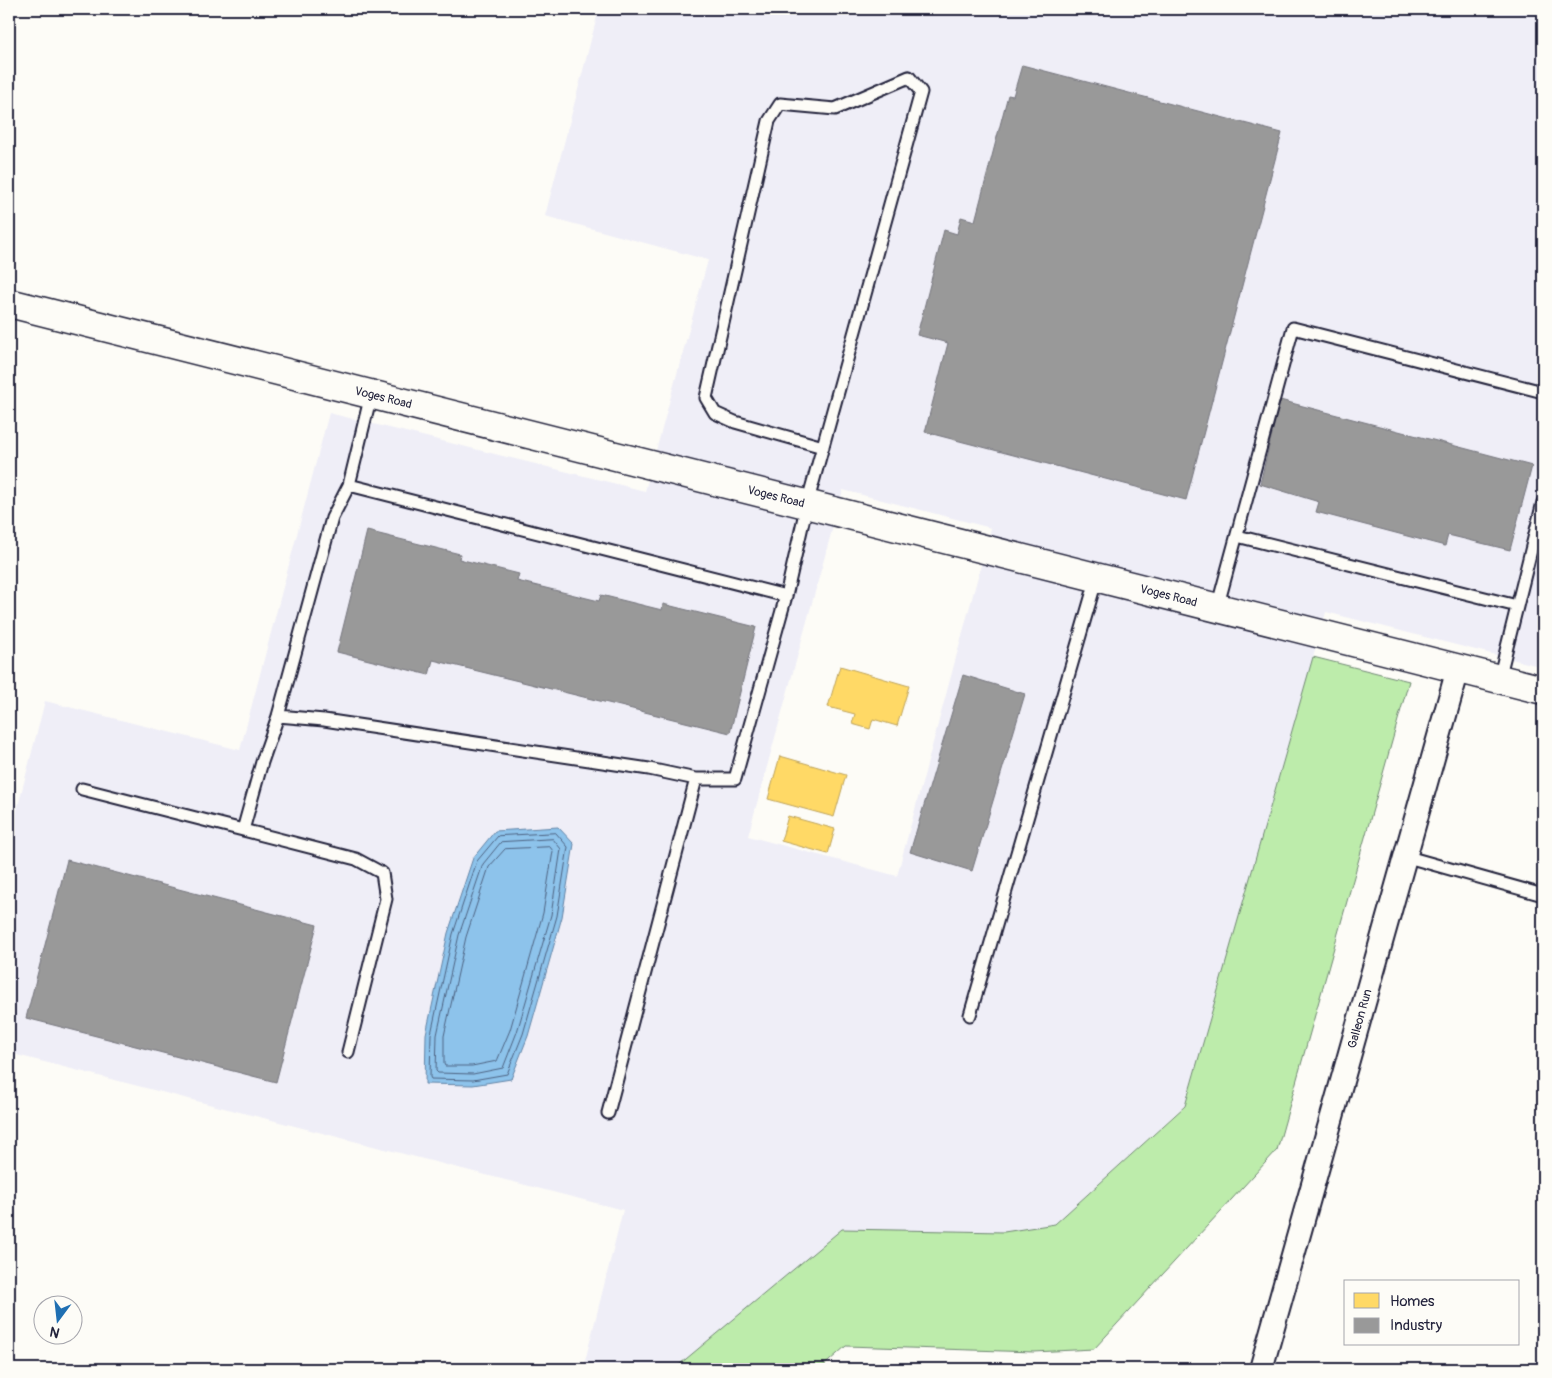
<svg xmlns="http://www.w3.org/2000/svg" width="1552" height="1378" font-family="Pangolin,sans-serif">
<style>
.built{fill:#efeef7;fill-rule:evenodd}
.green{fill:#bdecab;stroke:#708773}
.water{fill:#8dc3eb;stroke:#6283a5}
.homes{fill:#ffd966;stroke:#bda259}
.industry{fill:#999;stroke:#75757d}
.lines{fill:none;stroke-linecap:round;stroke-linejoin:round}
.shore{stroke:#4d6281;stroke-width:1}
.lane-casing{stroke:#22223b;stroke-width:15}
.street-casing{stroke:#22223b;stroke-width:26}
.secondary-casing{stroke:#22223b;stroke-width:31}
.lane{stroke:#fdfcf7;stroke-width:11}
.street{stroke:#fdfcf7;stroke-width:22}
.secondary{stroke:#fdfcf7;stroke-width:28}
.labels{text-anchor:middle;stroke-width:5;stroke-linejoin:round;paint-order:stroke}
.street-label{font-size:12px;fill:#22223b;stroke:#fdfcf7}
</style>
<rect width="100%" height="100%" fill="#fdfcf7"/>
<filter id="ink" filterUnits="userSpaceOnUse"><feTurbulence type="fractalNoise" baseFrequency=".02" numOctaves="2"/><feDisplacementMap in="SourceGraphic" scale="10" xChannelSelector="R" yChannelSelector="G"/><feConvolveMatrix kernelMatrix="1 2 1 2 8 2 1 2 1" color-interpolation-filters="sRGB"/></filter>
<g filter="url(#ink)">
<!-- built -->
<path class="built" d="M599,9H1543V667L1326,612L1185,1105L1055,1224L1004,1232L842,1230L674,1369H583L623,1210L9,1053V841L45,701L240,750L329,413L645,491L708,260L545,216ZM843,490L991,528L897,876L748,836Z"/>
<!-- green -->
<path class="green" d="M1313,657L1409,681L1277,1150L1094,1349L1034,1352L846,1346L820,1369H674L842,1229L1004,1232L1055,1224L1185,1106Z"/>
<!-- water -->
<path class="water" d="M558,827L574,844L562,917L528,1036L511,1079L473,1085L425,1084L426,1034L448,933L473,858L495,831Z"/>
<!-- homes -->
<path class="homes" d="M840,666L909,686L897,726L873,719L870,729L852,724L855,714L828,707Z
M780,756L846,775L834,817L768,799Z
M788,816L835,829L828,854L781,841Z"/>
<!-- industry -->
<path class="industry" d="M1022,65L1282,133L1186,500L925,432L948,343L917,335L944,230L957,234L961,217L975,221L1008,95L1013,96Z
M1280,400L1532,466L1510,550L1448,535L1445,546L1316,512L1319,502L1260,484Z
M367,531L460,554L459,559L519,574L517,581L599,601L601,595L662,610L663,604L756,627L730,733L433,660L429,675L337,652Z
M963,675L1025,694L972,871L910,852Z
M67,860L317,925L276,1082L26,1018Z"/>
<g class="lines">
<!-- shore -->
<path class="shore" d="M556,833L568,847L557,916L523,1034L507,1074L473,1080L431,1079L430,1077L431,1034L453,934L477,861L498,836Z
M553,839L561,849L551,915L517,1032L503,1068L473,1074L438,1073L436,1071L437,1035L459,935L483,864L501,842Z
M550,847L553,851L543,913L510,1030L497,1061L472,1066H445L444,1064V1036L466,937L489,867L505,849Z"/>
<defs>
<path id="lane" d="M349,485L786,596
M1237,536L1517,606
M1217,608L1293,328L1543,392
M1499,679L1543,502
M278,716L324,720L649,769L696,779H735L786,596L807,504L921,92L909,77L835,109L780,104L769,121L706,398L715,413L735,422L823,447
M82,789L243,830
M1404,856L1543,895
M970,1015L1097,577
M348,1052L386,899L382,873L356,859L243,830L262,762L278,716L332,518L349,485L371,395
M608,1113L696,779"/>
<g id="street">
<path id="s1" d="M1261,1369L1458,669"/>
</g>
<g id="secondary">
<path id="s2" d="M9,303L1543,690"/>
</g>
</defs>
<!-- lane casing -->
<use href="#lane" class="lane-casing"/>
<!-- street casing -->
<use href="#street" class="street-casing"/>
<!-- secondary casing -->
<use href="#secondary" class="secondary-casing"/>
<!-- lane -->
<use href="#lane" class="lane"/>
<!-- street -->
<use href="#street" class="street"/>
<!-- secondary -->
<use href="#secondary" class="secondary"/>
</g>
</g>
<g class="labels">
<!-- street labels -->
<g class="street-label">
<text dy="4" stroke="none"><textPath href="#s2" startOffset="386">Voges Road</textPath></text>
<text dy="4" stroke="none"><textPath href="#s2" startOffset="791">Voges Road</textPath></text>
<text dy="4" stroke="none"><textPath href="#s2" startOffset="1196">Voges Road</textPath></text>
<text dy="4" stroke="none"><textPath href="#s1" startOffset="364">Galleon Run</textPath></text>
</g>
</g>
<!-- margin -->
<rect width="1552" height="1378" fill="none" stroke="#fdfcf7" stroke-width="30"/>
<rect x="15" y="15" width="1522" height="1348" fill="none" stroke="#22223b" stroke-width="2" filter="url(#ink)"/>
<!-- legend -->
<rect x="1344" y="1280" width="175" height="65" fill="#fdfcf7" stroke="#a5a5ac"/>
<rect x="1354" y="1293" width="25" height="15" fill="#ffd966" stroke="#a5a5ac"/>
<text x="1390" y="1306" font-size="15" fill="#22223b">Homes</text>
<rect x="1354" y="1318" width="25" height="15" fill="#999999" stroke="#a5a5ac"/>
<text x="1390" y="1330" font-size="15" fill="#22223b">Industry</text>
<!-- north arrow -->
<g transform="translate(58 1320) rotate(195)"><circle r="24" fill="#fdfcf7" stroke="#a5a5ac"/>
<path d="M0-4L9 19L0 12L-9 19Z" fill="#1f6fb2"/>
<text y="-8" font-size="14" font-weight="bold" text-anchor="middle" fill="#22223b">N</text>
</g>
</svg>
